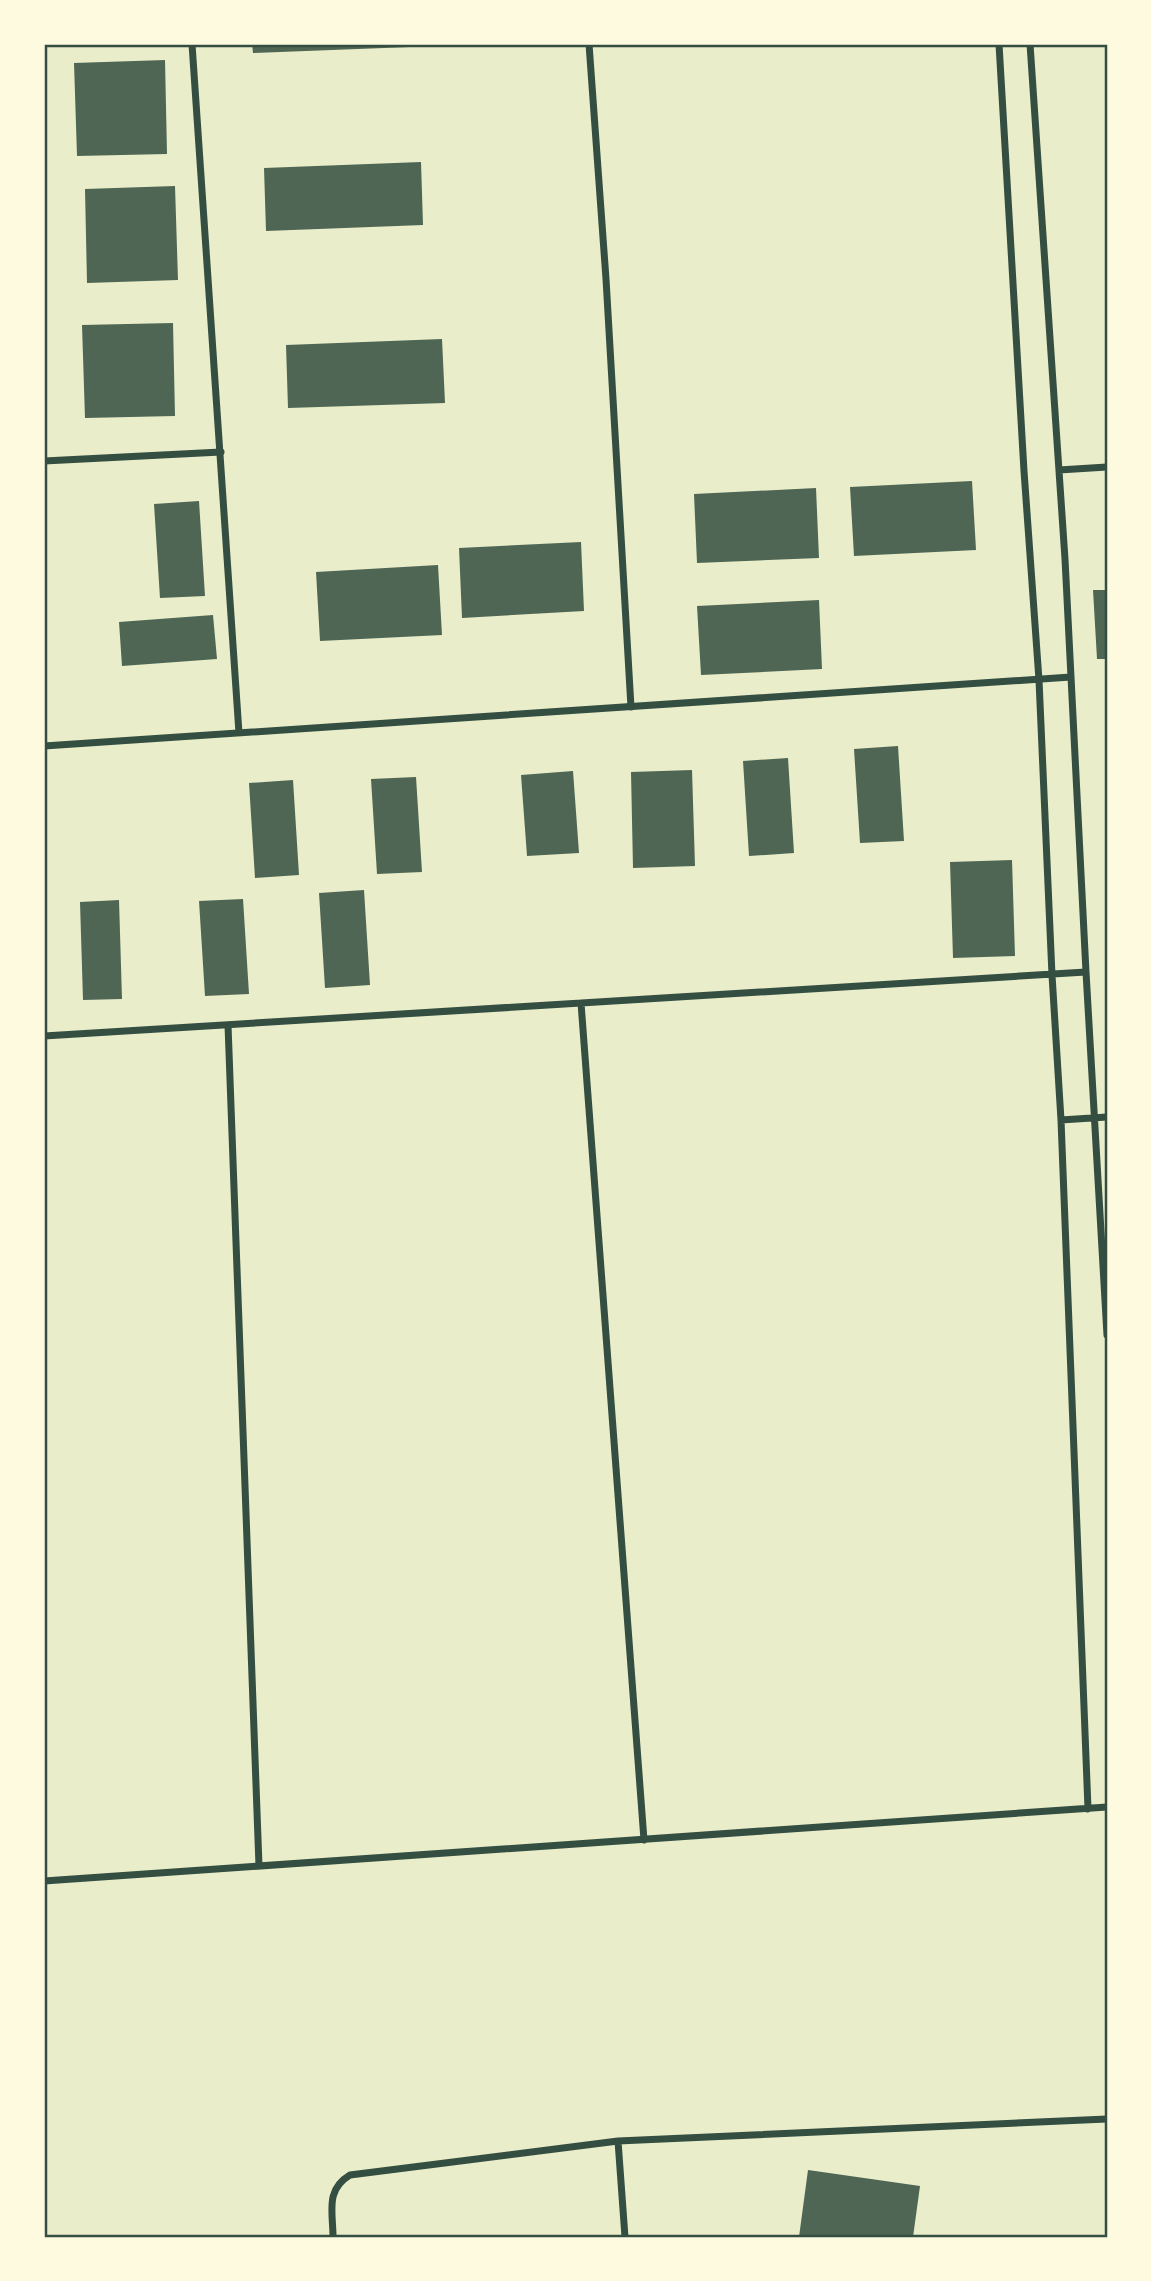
<svg xmlns="http://www.w3.org/2000/svg" width="1151" height="2281" font-family="'Titillium Web',sans-serif">
<style>
.building{fill:#4f6655}
.lines{fill:none;stroke-linecap:round;stroke-linejoin:round}
.minor{stroke:#344e41;stroke-width:7}
.neatline{fill:none;stroke:#344e41;stroke-width:2.5}
</style>
<rect width="100%" height="100%" fill="#e9edc9"/>
<!-- building -->
<path class="building" d="M252,44H409L410,47L253,53Z
M165,60L167,154L77,156L74,63Z
M421,162L423,225L266,231L264,168Z
M175,186L178,280L87,283L85,189Z
M173,323L175,416L85,418L82,325Z
M442,339L445,403L288,408L286,345Z
M972,481L976,550L854,556L850,487Z
M816,488L819,558L697,563L694,494Z
M199,501L205,596L160,598L154,504Z
M581,542L584,611L462,618L459,548Z
M438,565L442,635L320,641L316,572Z
M1093,590H1107V659H1097Z
M819,600L822,669L701,675L697,606Z
M213,615L217,659L122,666L119,622Z
M898,746L904,841L860,843L854,749Z
M788,758L794,853L749,856L743,761Z
M692,770L695,866L633,868L631,772Z
M573,771L579,853L527,856L521,775Z
M416,777L422,872L377,874L371,779Z
M293,780L299,875L255,878L249,783Z
M1012,860L1015,956L953,958L950,862Z
M364,890L370,985L325,988L319,893Z
M243,899L249,994L205,996L199,901Z
M119,900L122,999L83,1000L80,902Z
M808,2170L920,2186L913,2237H799Z"/>
<g class="lines">
<!-- minor -->
<path class="minor" d="M192,44L239,733
M589,44L606,279L631,707
M999,44L1024,471L1039,680L1052,975L1061,1120L1088,1809
M1030,44L1065,559L1086,972L1107,1335
M44,461L221,452
M1059,470L1107,467
M44,746L1071,677
M581,1003L644,1840
M228,1025L259,1866
M44,1036L1086,972
M1061,1120L1107,1117
M44,1881L1107,1807
M618,2141L625,2237
M333,2237C333,2212 325,2190 350,2175L618,2141L1107,2119"/>
</g>
<!-- border -->
<rect width="1151" height="2281" fill="none" stroke="#fefae0" stroke-width="91"/>
<rect x="46" y="46" width="1060" height="2190" class="neatline"/>
</svg>
